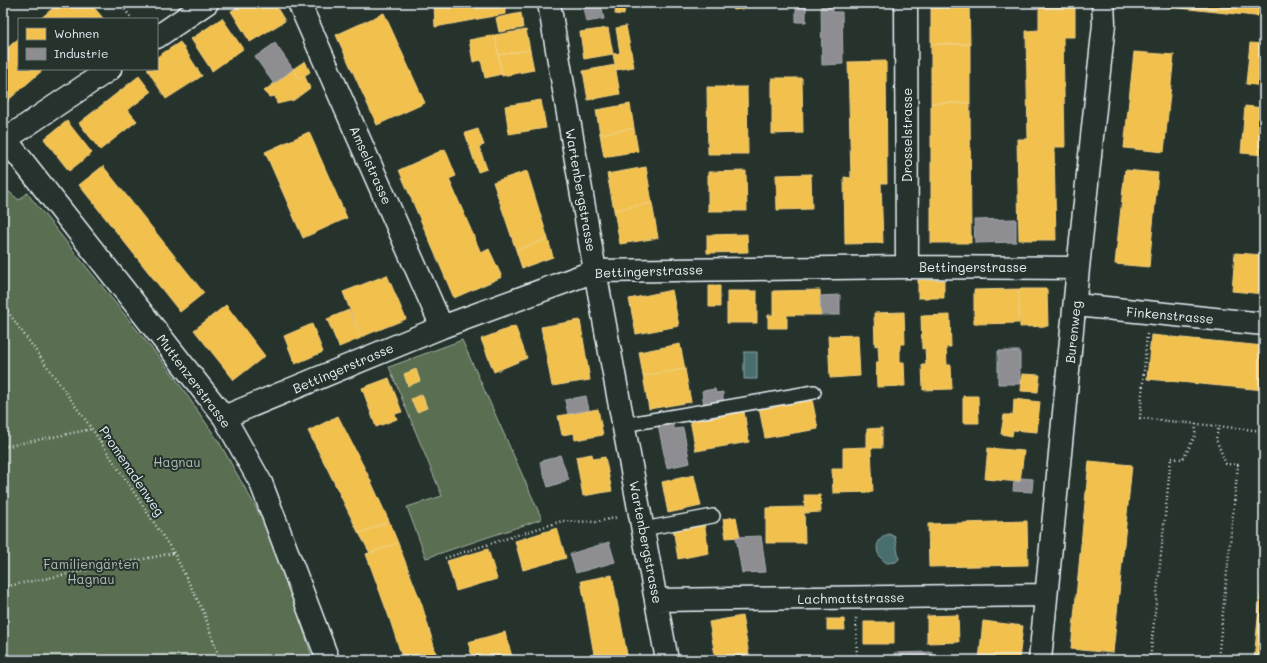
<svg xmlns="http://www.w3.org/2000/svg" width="1267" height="663" font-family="Mali,sans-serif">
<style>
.green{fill:#5a6e51;stroke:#a1b0a4}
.water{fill:#4a6e6e;stroke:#89a2a5}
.homes{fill:#f2c14e;stroke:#efcf81}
.industry{fill:#8d8d92;stroke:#a8abb1}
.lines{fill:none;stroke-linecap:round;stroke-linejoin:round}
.lane-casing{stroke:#e8f1f8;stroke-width:16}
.street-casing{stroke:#e8f1f8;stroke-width:25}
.path{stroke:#e8f1f8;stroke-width:2.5;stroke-dasharray:1 3;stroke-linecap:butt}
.lane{stroke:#26332d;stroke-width:13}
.street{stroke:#26332d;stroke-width:22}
.labels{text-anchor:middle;stroke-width:4;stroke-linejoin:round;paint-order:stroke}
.street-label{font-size:13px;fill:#e8f1f8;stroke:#26332d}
.park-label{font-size:13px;fill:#afbdb5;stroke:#26332d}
</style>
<rect width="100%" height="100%" fill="#26332d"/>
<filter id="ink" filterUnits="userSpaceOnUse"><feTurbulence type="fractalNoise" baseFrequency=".025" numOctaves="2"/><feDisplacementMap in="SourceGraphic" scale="8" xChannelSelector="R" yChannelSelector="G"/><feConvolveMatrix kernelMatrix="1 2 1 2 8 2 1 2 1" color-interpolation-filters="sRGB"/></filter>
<g filter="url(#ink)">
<!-- green -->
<path class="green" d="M3,187L19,200L27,193L174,376L219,442L263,520L286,576L313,660H3Z
M462,340L542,519L426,558L407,507L442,496L389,367Z"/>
<!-- water -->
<path class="water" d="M744,352H757V379H744Z
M889,534L895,537L899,559L896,562L887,563C874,556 873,539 889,534Z"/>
<!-- homes -->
<path class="homes" d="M59,3H90L103,18L101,19H40Z
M244,3H274L285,21L250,42L231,11Z
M340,3H355L342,8Z
M434,3H505V14L435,27Z
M616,3H625L624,15L615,14Z
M732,3H742L743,9L733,10Z
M931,3H969L970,44H931Z
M1039,3H1075V37H1063L1065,147H1054L1056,240H1019L1017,139H1028L1026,31L1039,30Z
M1151,3H1264V17L1151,5Z
M384,13L425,103L377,125L336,35Z
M521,13L523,28L499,32L496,18Z
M222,18L243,49L212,71L191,39Z
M626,26L634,67L616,70L613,54L620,53L616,28Z
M608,28L613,54L584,59L580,32Z
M526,30L530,50L498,55L495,35Z
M495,35L502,74L485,78L481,60L473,62L469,40Z
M19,38V69H44L6,102L3,99V52Z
M180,42L202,76L166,99L147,69H157V57Z
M1250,43L1264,44V86L1246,84Z
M931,44H970V103H931Z
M530,50L534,70L502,76L498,55Z
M1134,52L1174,55L1164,152L1124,148Z
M305,61L310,72L304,76L305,77L299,79L293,69Z
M886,61L887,183H881L883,243L845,244L844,177L851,178L848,62Z
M615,65L620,94L588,100L583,71Z
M293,69L299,79L305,77L310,88L294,100L277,104L275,96L269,97L264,91Z
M139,76L151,92L128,110L137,121L100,150L79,123Z
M772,78H802L803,133L772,134Z
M707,87H747L748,154H708Z
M541,100L546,128L509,134L505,106Z
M931,103H970L971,243H931Z
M630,104L634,128L600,134L596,110Z
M1245,106L1264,108V155L1241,153Z
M67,121L92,153L69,171L44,139Z
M634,128L638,151L604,157L600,134Z
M478,129L484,145L479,147L487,169L478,172L465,133Z
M309,132L347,218L303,238L265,152Z
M445,149L456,176L449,179L481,253L489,249L502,277L454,298L399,170Z
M103,166L204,293L180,312L79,185Z
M646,167L652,203L614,210L607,174Z
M1125,170L1158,173L1149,267L1115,264Z
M527,171L548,239L516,250L493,182Z
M746,171L747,211H708V172Z
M811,174L812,209L777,210L776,175Z
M652,203L658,238L620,244L614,210Z
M747,234L748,252L707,253V235Z
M548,239L553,257L522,268L516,250Z
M1235,253L1264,255V294L1232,291Z
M387,275L406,319L361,337L343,292Z
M918,280H944V298H918Z
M709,286H720V307H709Z
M1019,289V323L974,324V290Z
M1019,289H1047L1048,326L1020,327Z
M672,290L679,326L636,334L629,299Z
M820,290L821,315H787V328H768V315H773V291Z
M727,291H757V323H727Z
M226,305L265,356L234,380L194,330Z
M349,310L361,338L339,347L327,319Z
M904,312L905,344H900V362H904L905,386L877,387L876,362H879L878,345L875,346L874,313Z
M950,315L951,347H946L947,365H951L952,389L923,390L922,365H926L925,348L922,349L921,316Z
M580,320L590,380L552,386L541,327Z
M312,324L323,352L295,364L284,336Z
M515,326L527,358L494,372L481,339Z
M858,335L860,376L830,378L828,336Z
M1151,335L1264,346V390L1147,379Z
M680,344L685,369L643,376L639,352Z
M416,369L420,381L408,386L404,374Z
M685,369L691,402L649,409L643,376Z
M1022,374L1040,375L1038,392L1021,391Z
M389,378L402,412L395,414L397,419L376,427L362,388Z
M422,394L427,408L417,412L411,399Z
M963,396H978L979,423H963Z
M812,399L818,429L765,438L759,408Z
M1014,399L1040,402L1037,432L1013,430L1012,436L1001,434L1004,415H1013Z
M598,409L603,435L575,440L574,433L562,435L558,416Z
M744,411L749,442L696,451L690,420Z
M338,416L369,477L389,521L359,534L329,472L308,431Z
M882,428V448H871L873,492L833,493L832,469H843V448L867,447V429Z
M988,448L1024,451L1020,482L985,479Z
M592,454L593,459L605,457L612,491L583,496L576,457Z
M1089,461L1132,465L1113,653L1071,649Z
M694,475L701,506L668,513L662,482Z
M804,495H820L821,512L805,513Z
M804,507L805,543H766V508Z
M736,517L740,537L726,538L723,519Z
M389,521L398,543L370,553L359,533Z
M1027,521L1028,565L929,567L928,524Z
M704,522L709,553L678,559L673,528Z
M557,528L566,558L523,570L515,541Z
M398,543L422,605L436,653L411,660H403L389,617L366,554Z
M488,549L497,579L456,591L447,561Z
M1264,556V660H1254Z
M612,575L628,660H595L581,581Z
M958,615L959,642L927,643V616Z
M742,616L750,660H716L709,622Z
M827,619H844L845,630H827Z
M983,621L1023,626L1019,660H979Z
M864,622H894V644H864Z
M505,632L513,660H473L468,642Z"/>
<!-- industry -->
<path class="industry" d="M582,3H601L604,19L586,22Z
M796,3H806V22H796Z
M821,3H833V12H842L843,64L822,65Z
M275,43L293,69L274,84L255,57Z
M1016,219V242L975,243L974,220Z
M840,295V315H821L820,296Z
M998,351H1020V384H998Z
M715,389L716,393L723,392V404L704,407L702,391Z
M586,396L589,410L568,414L565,400Z
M672,422L674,429L683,428L690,463L667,468L658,425Z
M560,455L569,480L548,487L540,462Z
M1021,478L1033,479L1032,492L1013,491L1014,481L1020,482Z
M761,536L766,572L742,573L736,537Z
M609,542L615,562L576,573L570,554Z
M932,652L933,660H894V653Z"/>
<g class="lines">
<defs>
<path id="lane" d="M623,425L814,392
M643,529L713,516"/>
<path id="street" d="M299,3L442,327
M549,3L595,271L667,660
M906,3L907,267
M157,37L207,3
M3,136L224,417L261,483L328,660
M6,139L110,69
M1076,305L1264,324
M224,417L442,327L595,271L907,267L1078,268
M656,600L1046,595
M1040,660L1078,268L1104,24L1103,3"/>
</defs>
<!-- lane casing -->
<use href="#lane" class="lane-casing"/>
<!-- street casing -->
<use href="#street" class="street-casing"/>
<!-- path -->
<path class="path" d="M120,3L132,19
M3,305L92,429L174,553L204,613L220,660
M1147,334L1140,418L1264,431
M3,447L92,429
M445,558L562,521L597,522L618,517
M3,587L174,553
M856,618L857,660
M1150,660L1171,458L1183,459L1195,436L1196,424
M1218,660L1238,465L1226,464L1216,439L1219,426"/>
<!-- lane -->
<use href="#lane" class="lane"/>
<!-- street -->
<use href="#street" class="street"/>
</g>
</g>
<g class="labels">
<!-- street labels -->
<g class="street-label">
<text transform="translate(907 135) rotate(-90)" y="5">Drosselstrasse</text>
<text transform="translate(371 165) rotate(66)" y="5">Amselstrasse</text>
<text transform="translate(581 190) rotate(80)" y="5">Wartenbergstrasse</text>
<text x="973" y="272">Bettingerstrasse</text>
<text transform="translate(649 271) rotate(-2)" y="5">Bettingerstrasse</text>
<text transform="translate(1170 315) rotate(5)" y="5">Finkenstrasse</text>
<text transform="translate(1073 332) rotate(-84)" y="5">Burenweg</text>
<text transform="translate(343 368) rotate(-23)" y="5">Bettingerstrasse</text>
<text transform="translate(194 381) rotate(53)" y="5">Muttenzerstrasse</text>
<text transform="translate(132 471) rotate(56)" y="5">Promenadenweg</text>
<text transform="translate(646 542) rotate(79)" y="5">Wartenbergstrasse</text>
<text transform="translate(851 598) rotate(-1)" y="5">Lachmattstrasse</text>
</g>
<!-- park labels -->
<g class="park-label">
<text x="177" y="467">Hagnau</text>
<text x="91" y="569">Familiengärten<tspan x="91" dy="15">Hagnau</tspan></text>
</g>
</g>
<!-- margin -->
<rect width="1267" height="663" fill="none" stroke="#26332d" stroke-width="16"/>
<rect x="8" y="8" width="1251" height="647" fill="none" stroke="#e8f1f8" stroke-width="1.5" filter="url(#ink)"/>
<!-- legend -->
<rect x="18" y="18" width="140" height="52" fill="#26332d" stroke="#747f7e"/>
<rect x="26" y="28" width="20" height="12" fill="#f2c14e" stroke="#747f7e"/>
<text x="54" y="38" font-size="12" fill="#e8f1f8">Wohnen</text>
<rect x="26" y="48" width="20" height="12" fill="#8d8d92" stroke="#747f7e"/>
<text x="54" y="58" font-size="12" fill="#e8f1f8">Industrie</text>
</svg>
